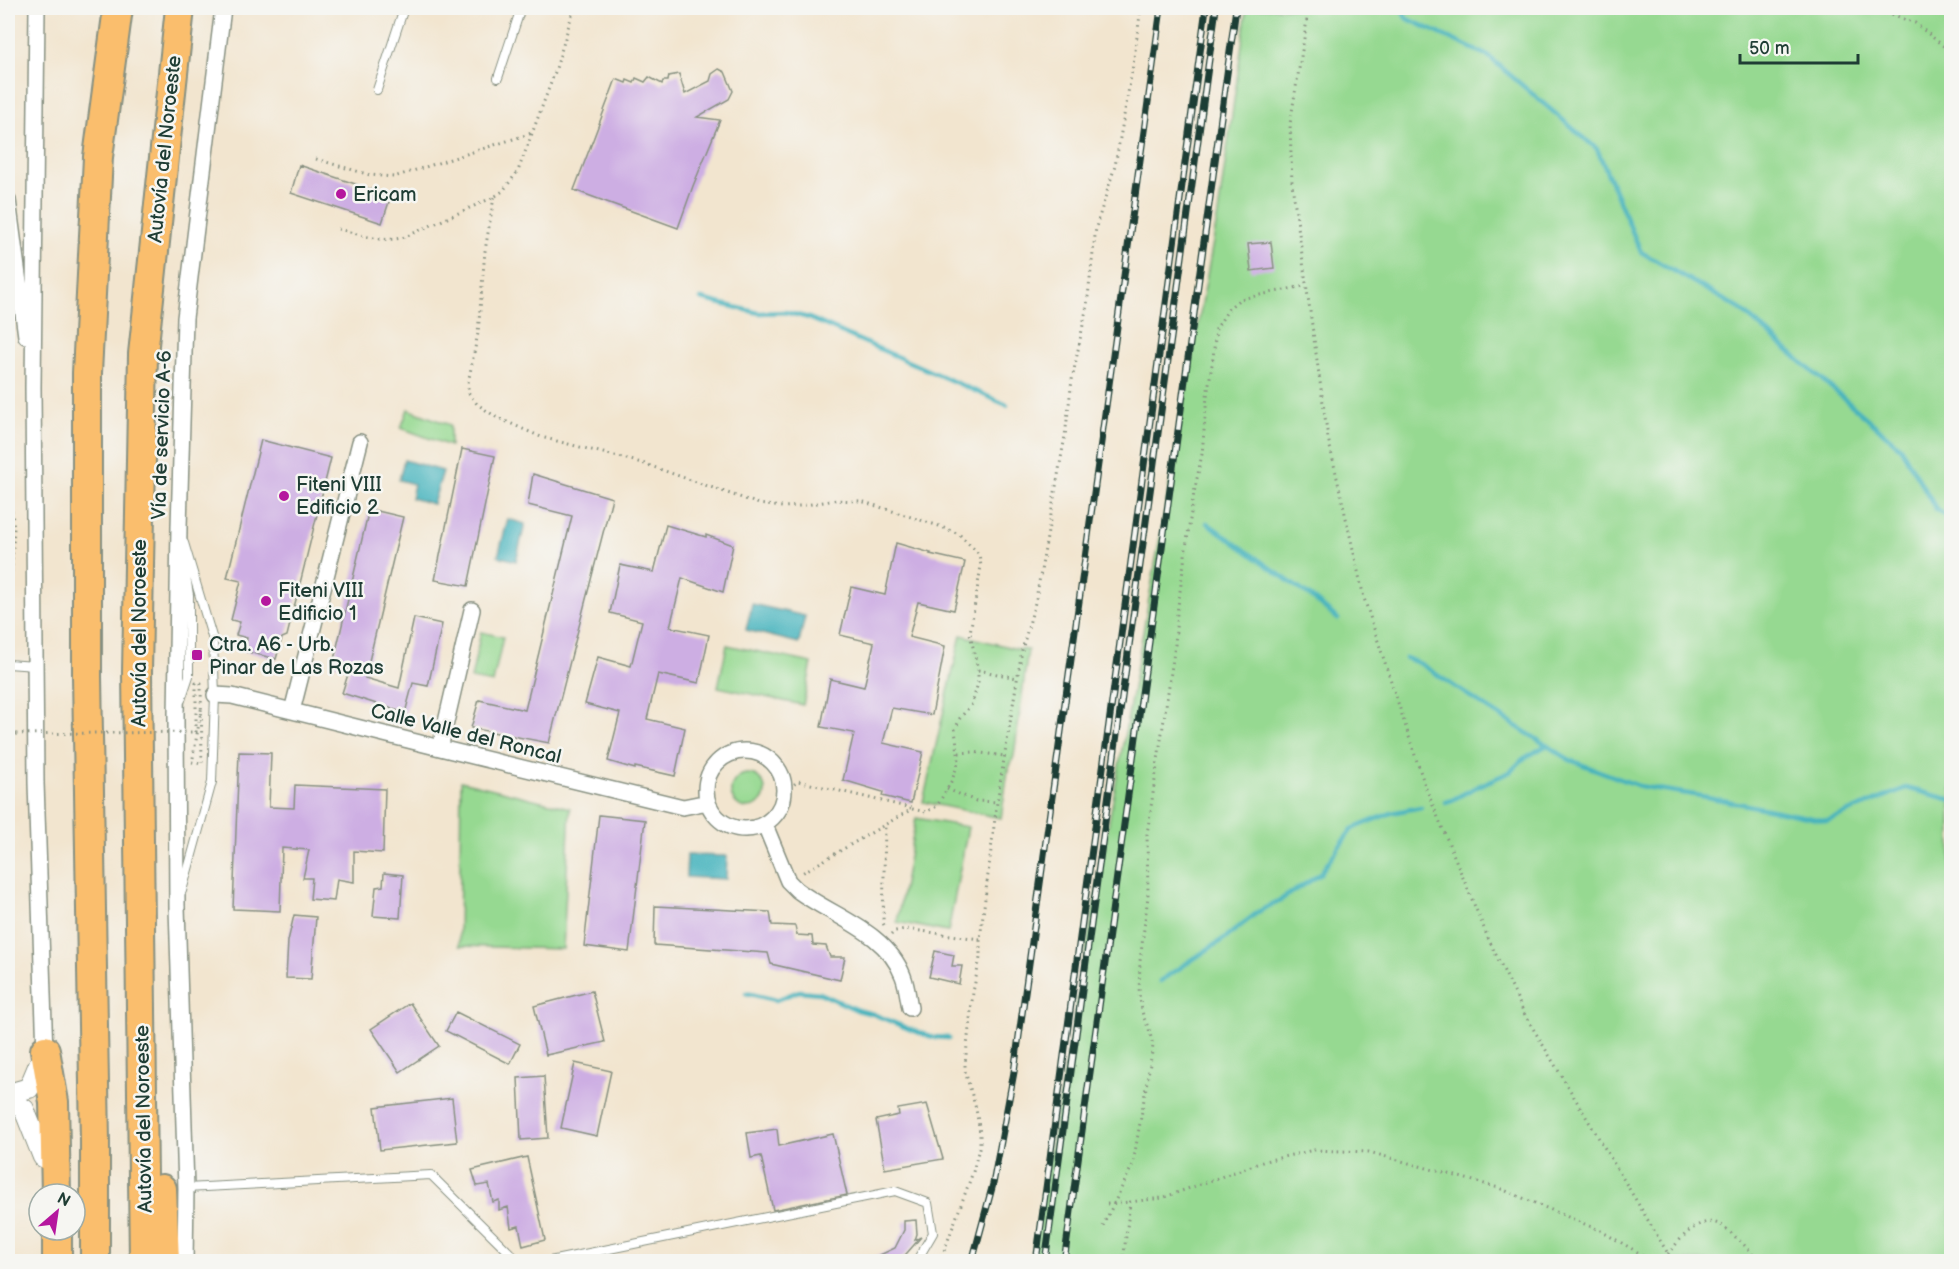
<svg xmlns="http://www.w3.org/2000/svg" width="1959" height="1269" font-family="'Balsamiq Sans',sans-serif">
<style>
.green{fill:#96d991;stroke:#5a8b62;stroke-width:1.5}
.water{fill:#44b3bd;stroke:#327878;stroke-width:1.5}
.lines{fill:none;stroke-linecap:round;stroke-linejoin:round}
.stream{stroke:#44b3bd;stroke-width:4.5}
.building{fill:#cdaee3}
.service-casing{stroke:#889182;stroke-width:10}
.minor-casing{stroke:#889182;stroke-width:18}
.tertiary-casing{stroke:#889182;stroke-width:22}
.motorway-casing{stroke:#889182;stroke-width:32}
.path{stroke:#889182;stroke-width:3;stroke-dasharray:1.5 4.5;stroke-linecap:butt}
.service{stroke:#fff;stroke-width:8}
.minor{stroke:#fff;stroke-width:15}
.tertiary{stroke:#fff;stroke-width:20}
.motorway{stroke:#fabe6d;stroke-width:28}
.rail-casing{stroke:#1f3d34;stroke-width:7}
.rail{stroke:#f6f6f2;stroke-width:4.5;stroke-dasharray:14;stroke-linecap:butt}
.path-bridge{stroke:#889182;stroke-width:3;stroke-dasharray:1.5 4.5;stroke-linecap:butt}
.poi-dot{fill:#b5179e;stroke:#f6f6f2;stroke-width:2}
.labels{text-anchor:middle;stroke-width:5;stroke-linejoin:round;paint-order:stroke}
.street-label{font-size:20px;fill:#1f3d34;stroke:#f6f6f2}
.poi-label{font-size:20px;fill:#1f3d34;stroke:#f6f6f2;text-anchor:start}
</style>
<rect width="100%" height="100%" fill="#f6f6f2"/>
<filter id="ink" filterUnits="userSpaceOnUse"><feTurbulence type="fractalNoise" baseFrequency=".0167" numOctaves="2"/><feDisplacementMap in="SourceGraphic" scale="12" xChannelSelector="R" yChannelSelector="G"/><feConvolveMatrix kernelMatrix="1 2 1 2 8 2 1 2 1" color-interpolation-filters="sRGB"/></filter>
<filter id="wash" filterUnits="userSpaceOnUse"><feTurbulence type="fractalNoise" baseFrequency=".008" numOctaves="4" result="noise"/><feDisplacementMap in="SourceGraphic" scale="24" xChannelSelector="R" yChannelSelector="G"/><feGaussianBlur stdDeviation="1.35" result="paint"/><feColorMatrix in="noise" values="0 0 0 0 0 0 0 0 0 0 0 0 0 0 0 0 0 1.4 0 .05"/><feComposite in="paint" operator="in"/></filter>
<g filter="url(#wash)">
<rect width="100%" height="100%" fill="#f2e5cf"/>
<!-- green -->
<path class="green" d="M1247,8H1951V1261L1030,1262L1218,214Z
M408,409L450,425V446L401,428Z
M481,632L503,637L493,683L471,679Z
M961,635L1017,649L1028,650L1014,756L1008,771L1001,818L923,802Z
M727,645L812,663L803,705L718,687Z
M731 791a17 17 0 1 1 34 0a17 17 0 1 1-34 0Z
M461,781L570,808L563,949L459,946Z
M916,818L968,827L948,932L897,922Z"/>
<!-- water -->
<path class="water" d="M404,460L443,471L433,504L411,498L414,484L399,480Z
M508,519L525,524L516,561L498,556Z
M752,604L805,616L799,643L746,630Z
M687,855L727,856L726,879L686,877Z"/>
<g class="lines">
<!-- stream -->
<path class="stream" d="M1401,8L1406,18L1488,56L1597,149L1641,252L1740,309L1900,447L1936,509L1952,521
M701,299L759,313L785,312L809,318L1007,405
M1207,523L1311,597L1338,619
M1406,658L1421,664L1484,706L1570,760L1639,786L1707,797L1827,821L1906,788L1952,800
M1445,802L1452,800L1478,786L1510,772L1523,759L1547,745
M1160,981L1225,938L1258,912L1282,899L1319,875L1352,829L1391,813L1421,807
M746,993L776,1000L799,991L820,993L857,1010L873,1014L909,1029L932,1037L949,1038"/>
</g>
<g id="blocks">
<!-- building -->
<path class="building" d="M719,69L725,72L733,91L729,99L697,117L720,120L693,186L678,228L574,190L616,79L626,83L627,80L634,83L636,78L645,82L649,77L662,84L663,81H668L669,76L679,74L685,94L710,81L712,74Z
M299,165L391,196L382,223L291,193Z
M1271,242L1274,268L1251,271L1248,244Z
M261,440L331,458L287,636L282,638L276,659L244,651L247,638L236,635L240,622L231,620L241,581L227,578Z
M462,449L495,456L468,586L435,580Z
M533,474L612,498L549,743L471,728L479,700L525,710L572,516L528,505Z
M369,509L403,517L365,678L399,688L414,618L442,624L428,686L413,683L405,713L342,693L350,668L333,664Z
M666,525L706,537V535L733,545L723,592L682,578L670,627L709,635L699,683L658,674L647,719L685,728L675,776L635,767V769L608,761L620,713L585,704L598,657L631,666L642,621L610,613L620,565L654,572Z
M896,543L931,553L930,554L965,562L954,610L918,602L909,637L945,646L932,715L892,708L883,743L923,752L911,803L882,796L883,792L843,780L854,733L821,727L830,679L864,687L874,643L840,635L851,587L885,595Z
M239,752L271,753L269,807L294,808L295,785L385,789L383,853L354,851V882L337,879L334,901L310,899L312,878H303L309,850L282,848L280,911L233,909Z
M599,815L645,820L629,952L584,946Z
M384,873L403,875L400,918L373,916L376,887L383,886Z
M655,906L770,912L772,925L795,926L797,935L812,936L813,945L826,946L830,957H845L840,980L771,964L768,953L654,945Z
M294,915L316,917L311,979L286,978L288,941Z
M935,951L954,955L952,966H962L959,984L929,977Z
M592,991L605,1042L546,1055L534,1006Z
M410,1003L439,1046L400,1072L371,1029Z
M456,1012L520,1044L510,1064L446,1031Z
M575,1063L611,1071L597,1136L561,1128Z
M544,1076L548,1138L521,1140L518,1078Z
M452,1098L457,1142L380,1150L375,1107Z
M927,1104L943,1159L885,1169L876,1120L899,1115L898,1109Z
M777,1129L779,1146L833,1134L847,1195L773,1210L761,1156L751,1158L747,1133Z
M527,1157L545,1240L523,1246L519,1226L511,1228L508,1207L499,1210V1200L493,1202L489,1184L477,1186L472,1170Z
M916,1220L917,1234L915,1240L921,1237L899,1262H865L895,1248L904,1230V1221Z"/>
</g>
</g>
<g filter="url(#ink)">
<use href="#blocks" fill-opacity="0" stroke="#889182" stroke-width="1.5"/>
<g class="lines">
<defs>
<path id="service" d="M498,78L521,8
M377,90L404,8
M8,664L35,666
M181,700L189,676V595L184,563
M182,891L212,782L215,695L213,640L184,543
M186,1188L431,1175L519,1262
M545,1262L895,1191L928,1203L933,1233L916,1262"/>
<path id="minor" d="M37,8L33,387L36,783L45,1054
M8,200L26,336
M215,695L232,696L440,748L683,807L708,802
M292,711L360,442
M440,748L472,610
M706 790a39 39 0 1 1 78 0a39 39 0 1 1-78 0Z
M765,825L788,881L797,890C833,917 886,931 903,976C907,986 908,998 910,1008
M185,1262L186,1188L177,907L176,715L179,527L185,318L223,8"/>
<path id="tertiary" d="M8,1094L29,1088L45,1050
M8,1099L24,1109L43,1157"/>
<path id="motorway" d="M45,1050L54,1102L56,1194
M162,1189L165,1262
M57,1230V1262
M95,1262V1142L87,676V373L98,157L118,8
M144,1262L137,672L143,354L180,8"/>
</defs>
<!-- service casing -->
<use href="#service" class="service-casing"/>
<!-- minor casing -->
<use href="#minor" class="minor-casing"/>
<!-- tertiary casing -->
<use href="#tertiary" class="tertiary-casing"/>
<!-- motorway casing -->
<use href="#motorway" class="motorway-casing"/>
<!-- path -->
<path class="path" d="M1309,8L1290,124L1292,184L1328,438L1364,598L1425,786L1488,938L1525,1015L1673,1262
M1875,8L1915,23L1952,53
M316,159L370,175L394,177L532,133
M494,197L485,251L478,333L468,383V392L477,404L496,417L541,437L642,463L759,504L782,507L800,506L836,500L861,501L939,526L959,534L979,554L981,566L970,633L978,670V683L972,704L960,718L955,730L959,761L952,780L937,806L926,812L912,809L802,873
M338,229C360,234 382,244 405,237L494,197L503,191L518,171L555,72L574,8
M8,481L14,528L8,640
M978,670L1017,678
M959,753L973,752L1005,756
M193,758L202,705
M947,789L976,801L997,802
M785,792L798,781L911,808
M884,925L883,923L885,826
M891,935L895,931L906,929L980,939
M1107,1204L1130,1202
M1103,1226L1133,1164L1153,1046L1149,1029L1143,1016L1139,994L1140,961L1148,896L1147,834L1175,645L1177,613L1193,498L1202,454L1207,396L1213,358L1216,329L1229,308L1240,299L1304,286
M1668,1254C1680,1239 1699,1214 1721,1225C1725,1227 1729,1231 1732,1234C1741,1242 1752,1251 1757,1262
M940,1262L973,1172L980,1144V1133L976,1109L965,1071V1064L973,992L980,958V939L997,802L1022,650L1036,599L1065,436L1072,380L1087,305L1096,227L1115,166L1133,65L1141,8
M1123,1262L1130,1202L1162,1198L1265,1161L1314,1150L1369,1152L1499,1188L1599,1230L1655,1262"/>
<!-- service -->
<use href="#service" class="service"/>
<!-- minor -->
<use href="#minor" class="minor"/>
<!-- tertiary -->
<use href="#tertiary" class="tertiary"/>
<!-- motorway -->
<use href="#motorway" class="motorway"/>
<defs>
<path id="rail" d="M972,1262L993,1184L1014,1072L1161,8
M1036,1262L1206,8
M1045,1262L1216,8
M1064,1262L1236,8"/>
</defs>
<!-- rail casing -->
<use href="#rail" class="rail-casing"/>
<!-- rail -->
<use href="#rail" class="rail"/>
<!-- path-bridge -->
<path class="path-bridge" d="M8,814H10L8,734L196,732V683H201L202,764L192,762"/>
</g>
</g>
<!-- markers -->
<g class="poi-dot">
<circle cx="341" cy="194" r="6"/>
<circle cx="284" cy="496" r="6"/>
<circle cx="266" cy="601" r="6"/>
<rect x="191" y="649" width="12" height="12" rx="3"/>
</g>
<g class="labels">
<!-- street labels -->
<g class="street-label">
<text transform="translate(164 149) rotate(-84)" y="7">Autovía del Noroeste</text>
<text transform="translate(161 435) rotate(-88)" y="7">Vía de servicio A-6</text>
<text transform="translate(139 633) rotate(-90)" y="7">Autovía del Noroeste</text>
<text transform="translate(466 733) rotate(14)" y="7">Calle Valle del Roncal</text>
<text transform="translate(143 1119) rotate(-91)" y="7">Autovía del Noroeste</text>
</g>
<!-- poi labels -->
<g class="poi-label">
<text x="353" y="201">Ericam</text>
<text x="296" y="491">Fiteni VIII<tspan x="296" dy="23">Edificio 2</tspan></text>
<text x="278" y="597">Fiteni VIII<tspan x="278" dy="23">Edificio 1</tspan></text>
<text x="209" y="651">Ctra. A6 - Urb.<tspan x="209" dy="23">Pinar de Las Rozas</tspan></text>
</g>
</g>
<!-- margin -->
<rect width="1959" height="1269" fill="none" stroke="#f6f6f2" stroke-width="30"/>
<!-- north arrow -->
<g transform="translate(57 1212) rotate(29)"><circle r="28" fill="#f6f6f2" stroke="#a0aca6" stroke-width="1.5"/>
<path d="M0-4.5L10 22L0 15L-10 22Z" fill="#b5179e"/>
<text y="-9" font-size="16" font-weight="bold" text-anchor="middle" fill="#1f3d34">N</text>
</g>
<!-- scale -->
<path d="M1740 54v9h118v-9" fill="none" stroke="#1f3d34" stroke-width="3"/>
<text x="1749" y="54" font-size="18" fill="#1f3d34" stroke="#f6f6f2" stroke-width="4.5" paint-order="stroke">50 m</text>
</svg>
